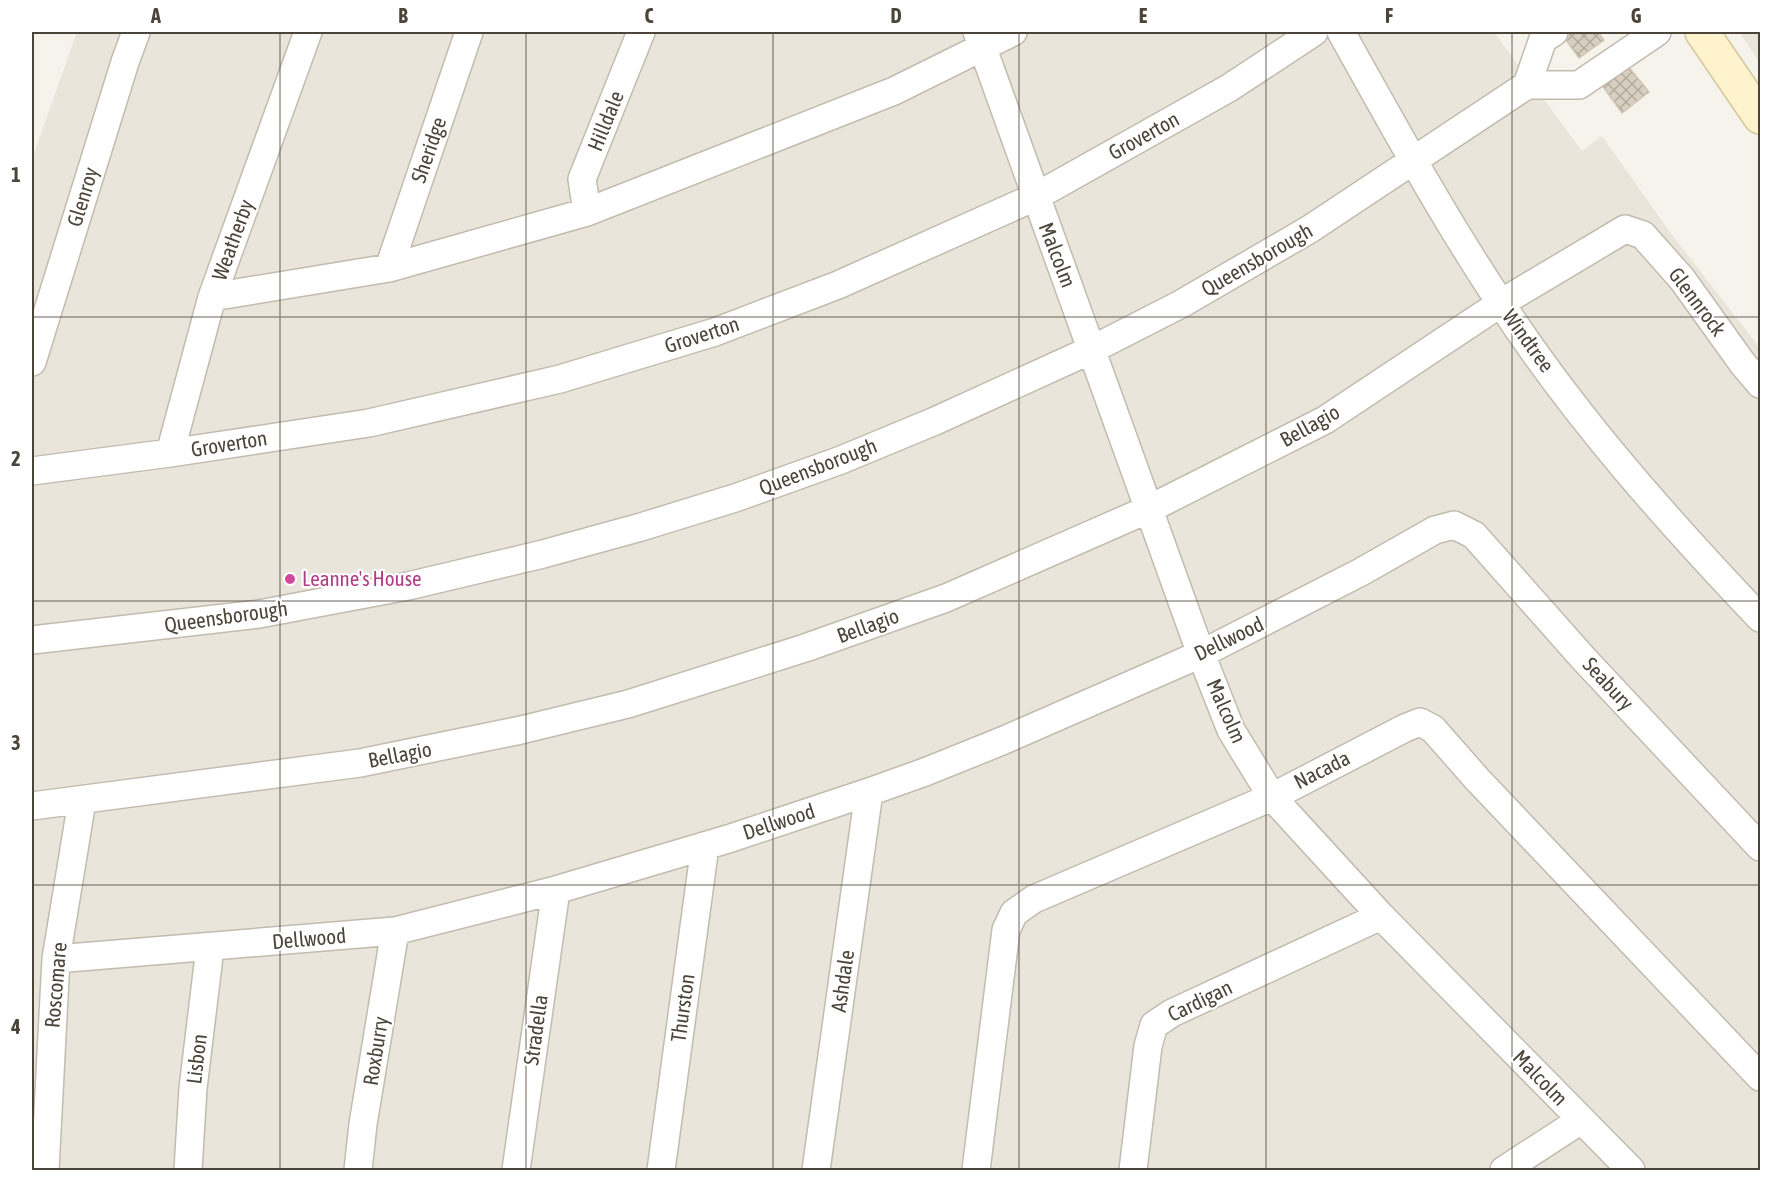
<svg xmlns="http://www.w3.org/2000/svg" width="1792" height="1202" font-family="'Asap Condensed',sans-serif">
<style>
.residential{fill:#eae5da}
.building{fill:url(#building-cross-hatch);stroke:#d3c7b4;stroke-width:1.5}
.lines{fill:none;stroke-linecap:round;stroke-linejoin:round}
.street-casing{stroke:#c2bbae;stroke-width:30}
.secondary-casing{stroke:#d6c79b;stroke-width:36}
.street{stroke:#fff;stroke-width:27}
.secondary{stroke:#fff3cd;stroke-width:33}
.grid{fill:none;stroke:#4b4439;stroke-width:1.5;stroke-opacity:0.55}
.hotel-dot{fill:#d1479c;stroke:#fff;stroke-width:2}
.labels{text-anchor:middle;stroke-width:4.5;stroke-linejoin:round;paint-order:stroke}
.street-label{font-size:21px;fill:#4b4439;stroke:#fff}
.hotel-label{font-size:21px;fill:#b23c85;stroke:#fff;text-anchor:start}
.neatline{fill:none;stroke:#4b4439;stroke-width:2}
.grid-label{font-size:20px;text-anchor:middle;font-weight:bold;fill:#4b4439}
</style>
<defs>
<pattern id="building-cross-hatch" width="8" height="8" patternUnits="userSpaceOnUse" patternTransform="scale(1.5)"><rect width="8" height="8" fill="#d8cfc1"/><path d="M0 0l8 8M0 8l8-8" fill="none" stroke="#b1aa9e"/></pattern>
</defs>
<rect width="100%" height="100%" fill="#f6f3ec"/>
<!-- residential -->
<path class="residential" d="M77,32H1494L1582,151L1602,136L1672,235L1760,348V1170H32V159Z
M1739,32H1760V63L1746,42Z"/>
<!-- building -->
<path class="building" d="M1563,32H1598L1604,40L1579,58L1561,33Z
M1627,65L1649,92L1622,113L1601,84Z"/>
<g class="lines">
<defs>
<path id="street" d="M977,32L1201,654L1231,730L1272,797L1381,916L1631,1170
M1341,32C1392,123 1442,215 1500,302C1575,417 1666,519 1760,618
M1527,85H1579L1657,32
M1527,85L1543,39L1554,32
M587,212L582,179L641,32
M389,268L469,32
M212,297L389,268L587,212L894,91L1013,32
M32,362L125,62L136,32
M170,453L212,297L308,32
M32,471L170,453L369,423L560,379L715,332L838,285L1035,197L1229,88L1314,32
M32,640L259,614L408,586L543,554L641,527L735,498L841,460L935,421L1093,349L1181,304L1310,229L1527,85
M32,806L360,763L521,730L628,704L805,648L946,598L1149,509L1325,420L1501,303L1625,229L1643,235L1682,279L1743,364L1760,384
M56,959L395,931L556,890L728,839L869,792L925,772L1002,741L1201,654L1361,572L1435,530L1454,525L1474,535L1583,658L1760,847
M45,1170L56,959L82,801
M188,1170L193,1088L210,948
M358,1170L363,1124L395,931
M516,1170L556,890
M661,1170L705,846
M816,1170L869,792
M976,1170L1006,930L1014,913L1034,899L1272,797L1405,728L1420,722L1433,729L1477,779L1760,1077
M1133,1170L1148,1046L1154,1025L1172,1013L1381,916
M1504,1170L1581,1120"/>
<path id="secondary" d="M1702,32L1760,117"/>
</defs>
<!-- street casing -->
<use href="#street" class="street-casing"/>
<!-- secondary casing -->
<use href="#secondary" class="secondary-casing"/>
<!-- street -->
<use href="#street" class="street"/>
<!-- secondary -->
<use href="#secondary" class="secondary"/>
</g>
<!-- grid -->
<path class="grid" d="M280,32V1170M526,32V1170M773,32V1170M1019,32V1170M1266,32V1170M1512,32V1170M32,317H1760M32,601H1760M32,885H1760"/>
<!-- markers -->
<circle class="hotel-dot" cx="290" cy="579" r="6"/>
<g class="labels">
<!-- street labels -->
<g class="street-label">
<text transform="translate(606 121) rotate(-68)" y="7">Hilldale</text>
<text transform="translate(1144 136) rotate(-29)" y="7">Groverton</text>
<text transform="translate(429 150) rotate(-71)" y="7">Sheridge</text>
<text transform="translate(83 197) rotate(-73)" y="7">Glenroy</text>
<text transform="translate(233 240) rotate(-70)" y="7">Weatherby</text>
<text transform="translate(1057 255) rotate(69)" y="7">Malcolm</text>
<text transform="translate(1257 260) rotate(-30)" y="7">Queensborough</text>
<text transform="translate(1697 302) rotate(53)" y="7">Glennrock</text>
<text transform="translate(702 335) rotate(-18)" y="7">Groverton</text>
<text transform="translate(1528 341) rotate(54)" y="7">Windtree</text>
<text transform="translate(1310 426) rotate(-29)" y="7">Bellagio</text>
<text transform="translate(229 444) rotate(-9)" y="7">Groverton</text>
<text transform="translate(818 467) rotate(-21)" y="7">Queensborough</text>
<text transform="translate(226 617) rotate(-8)" y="7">Queensborough</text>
<text transform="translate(868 626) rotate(-20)" y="7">Bellagio</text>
<text transform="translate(1229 639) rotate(-26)" y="7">Dellwood</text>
<text transform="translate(1608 684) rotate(47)" y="7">Seabury</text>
<text transform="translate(1226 711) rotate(66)" y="7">Malcolm</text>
<text transform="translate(400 755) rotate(-11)" y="7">Bellagio</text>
<text transform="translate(1322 770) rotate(-27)" y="7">Nacada</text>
<text transform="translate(779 822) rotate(-18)" y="7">Dellwood</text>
<text transform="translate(309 939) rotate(-5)" y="7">Dellwood</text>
<text transform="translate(843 981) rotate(-82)" y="7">Ashdale</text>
<text transform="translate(56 985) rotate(-85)" y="7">Roscomare</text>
<text transform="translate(1200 1001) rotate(-26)" y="7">Cardigan</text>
<text transform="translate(683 1008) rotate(-82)" y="7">Thurston</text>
<text transform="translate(536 1030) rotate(-82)" y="7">Stradella</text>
<text transform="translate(376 1051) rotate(-81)" y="7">Roxburry</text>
<text transform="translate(197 1059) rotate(-83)" y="7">Lisbon</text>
<text transform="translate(1540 1078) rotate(46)" y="7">Malcolm</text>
</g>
<!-- hotel labels -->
<g class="hotel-label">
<text x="302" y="586">Leanne's House</text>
</g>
</g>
<!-- border -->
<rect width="1792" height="1202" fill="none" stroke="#ffffff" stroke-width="66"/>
<rect x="33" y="33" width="1726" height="1136" class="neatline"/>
<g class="grid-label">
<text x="156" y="23">A</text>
<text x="403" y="23">B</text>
<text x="649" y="23">C</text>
<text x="896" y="23">D</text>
<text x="1143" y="23">E</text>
<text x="1389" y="23">F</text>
<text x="1636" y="23">G</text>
<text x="16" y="182">1</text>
<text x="16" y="466">2</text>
<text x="16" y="750">3</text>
<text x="16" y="1034">4</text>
</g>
</svg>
